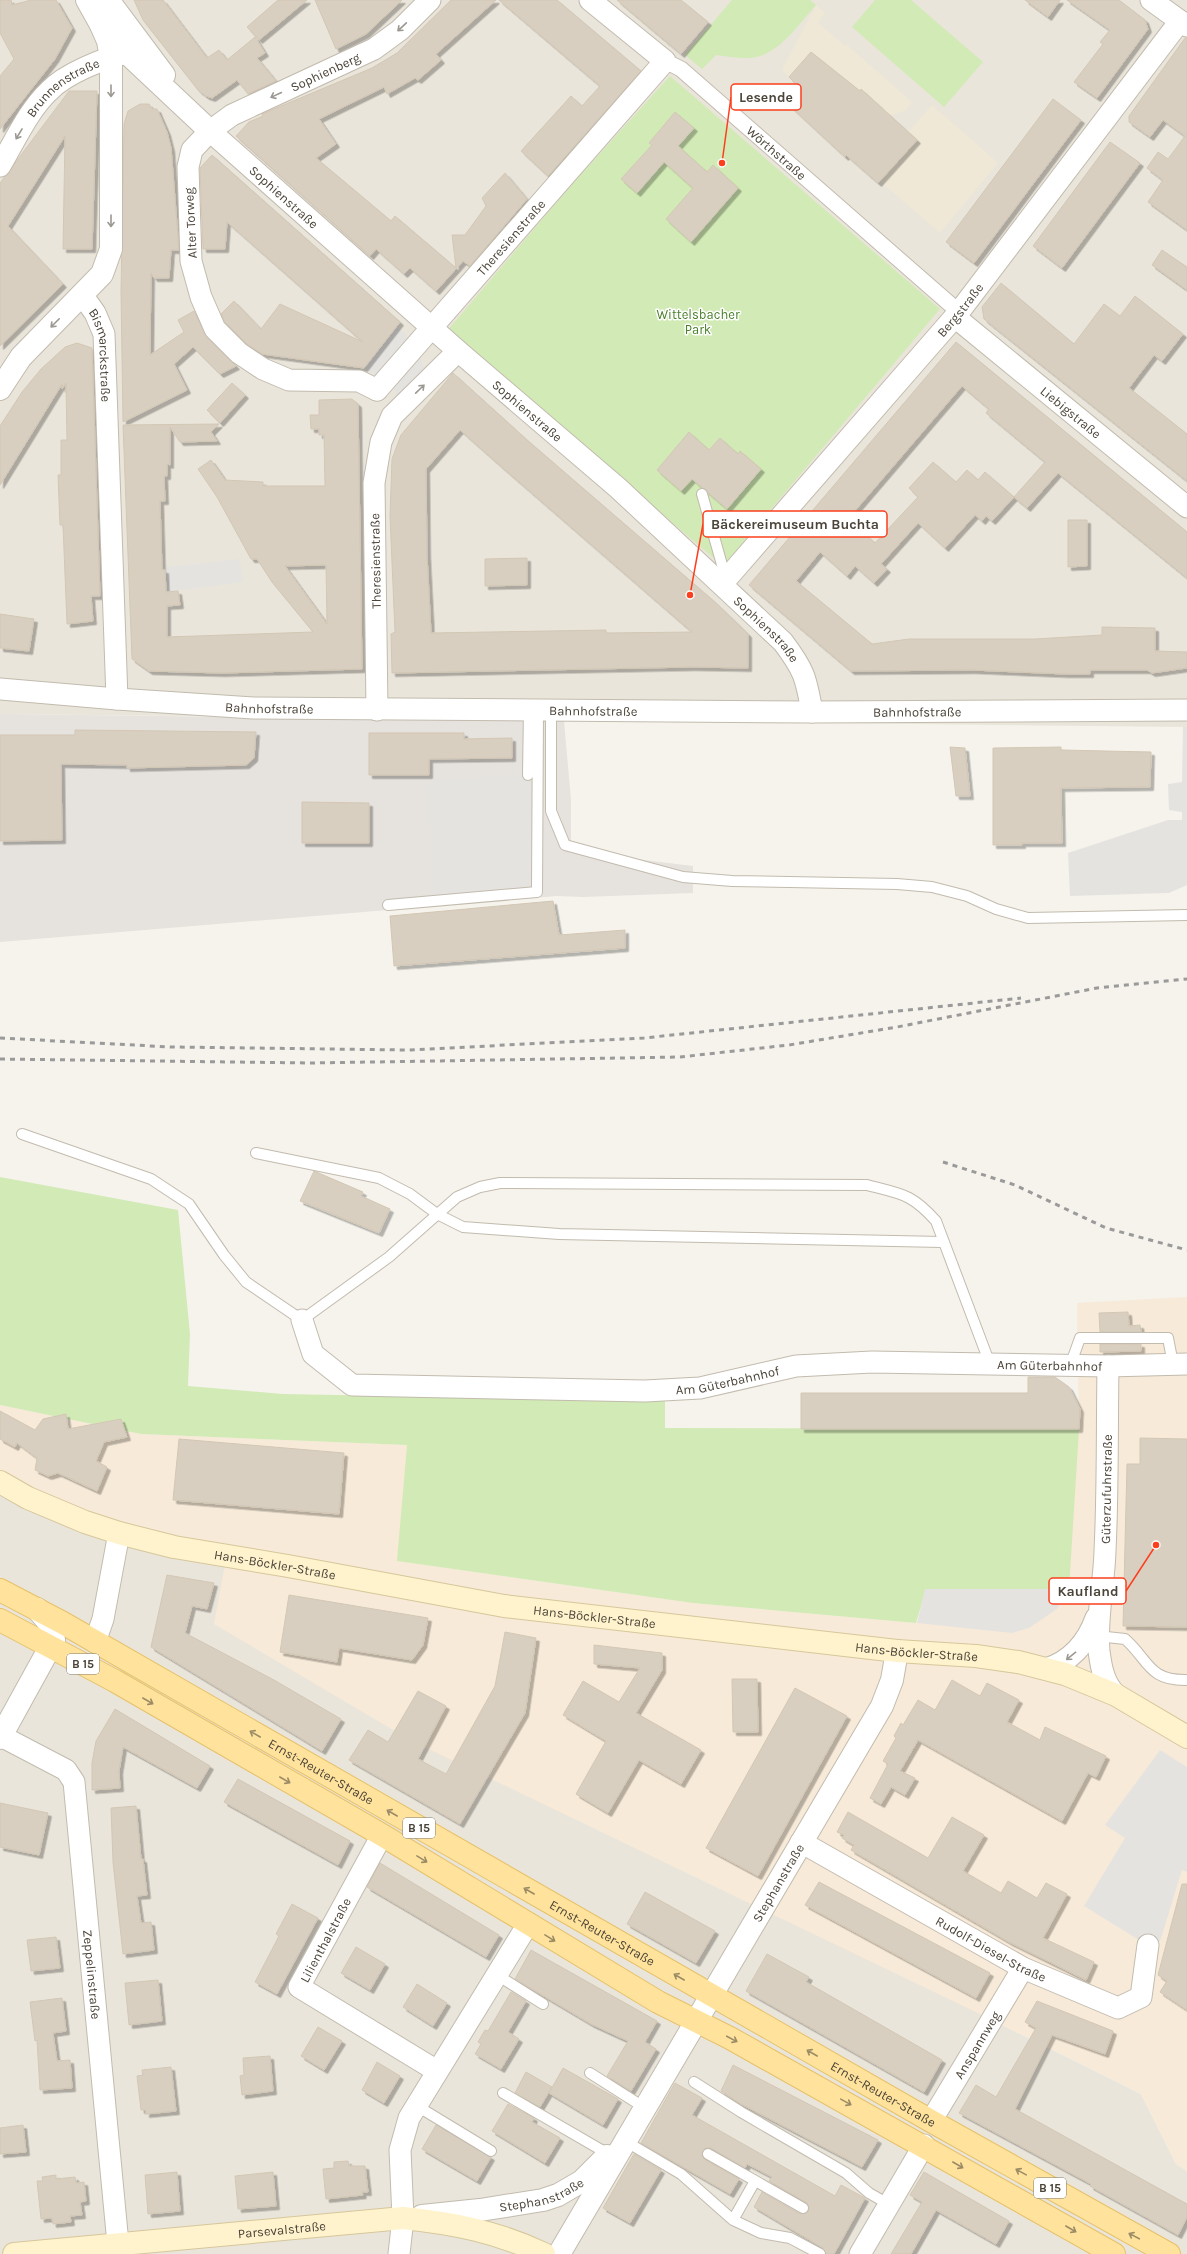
<svg xmlns="http://www.w3.org/2000/svg" width="1187" height="2254" font-family="Karla,sans-serif">
<style>
.residential{fill:#eae5da}
.commercial{fill:#f7ead8}
.industrial{fill:#e6e2dd}
.education{fill:#efe8d6}
.green{fill:#d2eab5}
.parking{fill:#e5e3e0}
.building{fill:#d8cfc1;stroke:#d3c7b4;fill-rule:evenodd;filter:url(#shadow)}
.lines{fill:none;stroke-linecap:round;stroke-linejoin:round}
.service-casing{stroke:#c2bbae;stroke-width:12}
.pedestrian-casing{stroke:#c2bbae;stroke-width:17}
.minor-casing{stroke:#c2bbae;stroke-width:23}
.tertiary-casing{stroke:#c2bbae;stroke-width:24}
.secondary-casing{stroke:#d6c79b;stroke-width:24}
.primary-casing{stroke:#e6c16a;stroke-width:24}
.service{stroke:#fff;stroke-width:10}
.pedestrian{stroke:#fff;stroke-width:15}
.minor{stroke:#fff;stroke-width:21}
.tertiary{stroke:#fff;stroke-width:22}
.secondary{stroke:#fff3cd;stroke-width:22}
.primary{stroke:#ffe39c;stroke-width:22}
.rail{stroke:#9a9a9a;stroke-width:3;stroke-dasharray:5 5;stroke-linecap:butt}
.oneway{stroke:#9c9892}
.oneway2{stroke:#9c8c66}
.labels{text-anchor:middle;stroke-width:3;stroke-linejoin:round;paint-order:stroke}
.shield{fill:#fff;stroke:#817c74;stroke-width:1}
.shield-label{font-size:12px;font-weight:bold;fill:#4b4439}
.street-label{font-size:13px;fill:#4b4439;stroke:#fff}
.park-label{font-size:13px;fill:#4a7f2a;stroke:#fff}
.leader{fill:none;stroke:#fc3f1d;stroke-width:1.5}
.callout-dot{fill:#fc3f1d;stroke:#fff;stroke-width:1.5}
.callout{fill:#fff;stroke:#fc3f1d;stroke-width:1.5}
.callout-label{font-size:14px;text-anchor:middle;font-weight:bold;fill:#4b4439}
</style>
<defs>
<filter id="shadow"><feDropShadow dx="3.5" dy="3.5" stdDeviation="0" flood-color="#0004"/></filter>
</defs>
<rect width="100%" height="100%" fill="#f6f3ec"/>
<!-- residential -->
<path class="residential" d="M0,0H1187V727L0,714Z
M0,1481L226,1559L982,2015L1141,2094L1176,2164L1187,2171V2254H0Z"/>
<!-- commercial -->
<path class="commercial" d="M1187,1297V2171L1176,2164L1141,2094L982,2015L410,1740L214,1624L226,1559L0,1481V1405L141,1434L407,1445L398,1561L693,1603L916,1623L1079,1429L1077,1303Z"/>
<!-- industrial -->
<path class="industrial" d="M0,714L564,721L571,800V846L604,855L693,866V893L583,897L557,896L0,942Z"/>
<!-- education -->
<path class="education" d="M816,5L825,13L818,23L845,46L847,45L912,102L906,110L890,116L862,90L860,91L811,52L789,77L782,70Z
M932,105L998,163L940,233L880,181L916,140L908,132Z"/>
<!-- green -->
<path class="green" d="M732,0H810L816,5C798,25 776,59 747,58C736,58 726,56 716,55L702,69L685,55Z
M875,0H911L983,62L944,107L852,27Z
M670,76L940,309L723,566L447,331L574,182Z
M0,1177L178,1210L190,1334L188,1386L283,1394L665,1401V1428L1079,1429L1069,1589H926L916,1623L693,1603L397,1561L407,1445L141,1434L0,1405Z"/>
<!-- parking -->
<path class="parking" d="M397,327L408,336L376,376L364,368Z
M419,354L424,369L398,399L393,385Z
M240,559L243,582L166,592V567Z
M1183,727H1187V885L1169,893L1070,896L1068,853L1168,820H1182V812L1169,810L1168,784L1182,782Z
M533,775L531,886L432,895L428,779Z
M925,1589H1069L1057,1609L1029,1628L1012,1633L917,1623Z
M1160,1750L1187,1767V1872L1182,1870L1157,1951L1084,1906L1125,1838L1105,1825Z"/>
<!-- building -->
<path class="building" d="M0,0H11L12,5L31,0H56L72,28L55,59L0,129V76L14,59L0,33Z
M134,0H163L207,58L219,50L227,60L255,37L265,53L257,58L276,81L248,94L237,80L212,98L206,96L198,90L143,20Z
M278,0H307L259,40L247,27Z
M315,0H402L366,34L336,49Z
M451,0H496L436,54L441,60L418,80L415,78L387,94L384,87L319,119L336,144L316,158L391,221L395,216L456,268L452,235H465L486,206L482,198L505,173L527,199L470,266L463,261L436,291L410,268L404,274L376,249L370,256L236,136L249,122L263,116L262,114L372,68L397,53Z
M499,0H557L641,71L548,176L521,151L571,96L582,106L600,86Z
M617,0H681L708,22L681,54Z
M1025,0H1060L1048,17Z
M1067,0H1119L1145,20L1148,29L1097,98L1074,82L1103,44L1100,42L1110,30Z
M1185,38H1187V230L1148,202L1163,180L1147,168L1158,152L1168,159L1185,136L1163,120L1150,137L1129,122V116Z
M811,52L860,91L861,89L917,140L878,183L846,155L845,157L790,106L802,90L789,77Z
M69,91H97L92,249H63L65,136L8,226L63,284L0,346V183Z
M1053,99L1081,120L974,263L946,242Z
M140,104H149L152,109H157L167,132L171,148L178,237L179,250H171L169,278H154L151,273L150,355L184,332L178,320L194,311L207,337L236,366L220,374L193,347L174,364L187,390L123,422L121,292L124,124L128,111Z
M675,112L694,128L678,146L707,172L713,165L738,188L691,242L666,219L693,188L664,162L637,193L621,179L652,145L649,143Z
M1110,142L1140,163L1062,268L1033,246Z
M212,155L400,322L364,368L262,354L247,344L225,322L221,314L234,301L261,329L280,304L363,342L227,222L225,249H203L200,168Z
M1162,250L1187,267V290L1152,265Z
M1001,283L1074,344L1104,304L1120,316L1135,296L1183,334L1162,361L1154,355L1129,388L1187,434V481L984,319L982,307Z
M956,342L1187,532V578L1058,473L1027,508L1014,497L992,521L986,516L982,521L975,515L945,548L918,523L881,564L887,569L874,583L855,566L847,576L820,552L796,581L872,644L909,639H1035L1102,635V627L1155,628V651L1187,652V668L1152,673L1147,670H1090V674H1065L972,670L851,671L749,585ZM962,386L989,409L986,413L1045,462L1014,497L985,472L978,480L967,470L956,482L933,462L909,488L918,497L875,543L848,519Z
M77,343L92,348L100,596H91L93,621L67,624L63,525H60L58,475H61V440H67L66,383L62,389V384L0,485V426L22,392L41,369L65,347Z
M453,373L527,440L716,603L748,634V668L692,667L392,673L391,634L395,632L390,516L392,459L401,435ZM460,430L503,468L692,632L606,633V630L431,633L427,555L426,469Z
M232,383L245,395L220,423L207,410Z
M352,399L358,404L362,669L222,673L149,671L132,659L123,425L219,424L211,432L217,441L180,442L170,427V465L167,464V476H164L165,501H160L162,570H165L166,592L178,591L180,605L167,606V637L313,632L272,582L257,559H251L217,497L198,469L211,460L225,480L263,482V486H325L324,435H319V429H311L310,415H319V400ZM326,565L327,624L285,566Z
M689,432L709,450L720,438L738,454L740,451L761,469L727,509L692,479L681,491L657,470Z
M1068,520H1087V566L1068,567Z
M527,558V585L485,586V559Z
M0,614L34,619L29,651L0,648Z
M75,730L256,732L254,758L246,765L127,768V765L61,764L62,840L0,841V735H75Z
M369,733H464V739L512,738V758L429,759V775H369Z
M950,747L965,748L970,796H956Z
M1061,747V750L1151,752L1150,787L1061,788L1062,843H1022V845H993V748Z
M302,802L369,803V843H302Z
M553,901L559,935L625,930V948L394,966L390,916Z
M314,1171L363,1192L361,1196L390,1209L379,1233L300,1201Z
M1128,1312L1129,1326L1140,1325L1141,1332H1100L1099,1313Z
M1100,1344H1141V1351L1100,1352Z
M1028,1377H1055L1069,1387L1080,1409L1079,1429H801V1393H1028Z
M0,1411L35,1430L43,1419L66,1414L68,1429L121,1419L127,1437L104,1442L96,1461L107,1467L97,1491L58,1473L48,1476L35,1470L37,1458L17,1443L15,1447L0,1439Z
M1140,1438L1187,1439V1627L1123,1626L1127,1464H1140Z
M179,1439L344,1453L339,1514L173,1500Z
M167,1575L214,1583L207,1609L192,1606L185,1633L274,1680L341,1719L322,1751L151,1647Z
M289,1595L428,1618L423,1645L412,1660L339,1648L337,1662L280,1652Z
M505,1632L536,1638L525,1713L460,1824L349,1760L368,1730L388,1742L418,1691L446,1706L418,1759L446,1774L495,1686Z
M594,1645L662,1653V1670L636,1713L701,1750L681,1784L639,1760L608,1813L576,1794L606,1741L563,1715L583,1681L619,1702L640,1668L594,1664Z
M732,1679H757L758,1732H733Z
M952,1680L980,1696L987,1683L1019,1700L1007,1722L1040,1740L1045,1727L1106,1756L1096,1777L1088,1773L1062,1821L918,1740L900,1771L915,1778L905,1795L891,1787L881,1804L870,1798L888,1764L883,1761L896,1738L894,1736L901,1723L903,1725L918,1700L935,1710Z
M795,1688L847,1716L758,1876L706,1848Z
M115,1709L210,1766L197,1788L123,1747L119,1771L120,1788L92,1790V1763L96,1741Z
M238,1779L350,1841L338,1865L224,1802Z
M0,1803L48,1813L39,1855L0,1847Z
M136,1806L141,1859H143L147,1895L137,1896L141,1923L151,1922L154,1950L123,1954L113,1862L111,1808Z
M848,1812L928,1858L952,1817L984,1835L963,1871L1001,1893L1008,1881L1037,1898L1046,1883L1067,1894L1043,1938L1094,1962L1086,1980L1009,1942L851,1850L854,1845L842,1838L844,1835L837,1832Z
M380,1863L499,1935L486,1957L367,1887Z
M819,1882L990,1973L976,1998L805,1905Z
M1182,1884H1187V2010L1160,1992L1167,1981L1158,1975Z
M645,1892L715,1931L696,1963L627,1924Z
M292,1904L318,1918L277,1994L255,1982L279,1936L276,1934Z
M56,1937L60,1968L31,1971L27,1940Z
M356,1947L385,1964L370,1990L341,1973Z
M531,1950L657,2021L645,2042L656,2049L631,2091L607,2076L628,2041L591,2024L515,1979Z
M767,1954L809,1977L806,1982L942,2060L924,2092L746,1991Z
M158,1980L162,2021L129,2025L125,1983Z
M417,1984L447,2003L433,2026L403,2007Z
M511,1992L526,2001L508,2032L519,2039L501,2069L475,2054L481,2044L478,2042L485,2030L488,2031Z
M62,1998L66,2031L53,2033L57,2061L70,2060L72,2088L40,2090L37,2040L35,2041L30,2002Z
M1037,2001L1113,2031L1105,2054L1052,2035L1015,2109L1187,2204V2217L1178,2235L1090,2186L1091,2184L959,2113L976,2085L996,2097L1036,2028L1025,2022Z
M318,2027L342,2041L324,2070L301,2056Z
M270,2056L273,2091L242,2095L240,2076L244,2075L243,2058Z
M377,2062L400,2076L384,2103L362,2090Z
M733,2065L878,2140L862,2167L741,2104L721,2091Z
M171,2067L176,2111L146,2114V2110H141L137,2076L143,2075L142,2070Z
M563,2068L618,2099L603,2125L549,2093Z
M526,2072L552,2087L540,2107L515,2093Z
M675,2083L702,2098L692,2115L835,2196L841,2185L865,2198L834,2254H826L823,2248L754,2207L762,2192L800,2214L808,2212L809,2208L807,2203L769,2181L772,2177L747,2164L745,2168L711,2148H705L702,2154L704,2159L739,2179L730,2194L641,2143Z
M508,2104L534,2118L532,2122L560,2138L545,2163L492,2131Z
M23,2125L26,2152L0,2154V2128Z
M436,2125L491,2157L477,2181L422,2149Z
M634,2154L661,2170L630,2223L603,2208Z
M348,2161L349,2166H365L368,2192H362L363,2195L326,2199L323,2169L334,2168V2162Z
M177,2172L180,2211L148,2214L145,2175Z
M273,2172L276,2206L238,2209L235,2176Z
M924,2172L1009,2221L996,2244L936,2210L911,2254H891L922,2202L910,2195Z
M56,2175V2179L75,2177L76,2183L84,2182L86,2201L80,2202L82,2215L70,2216L71,2222L53,2224L52,2218L41,2219L37,2181H43L42,2177Z"/>
<g class="lines">
<defs>
<path id="service" d="M702,494L726,579
M551,711V811L565,845L683,877L732,881L897,884L932,887L967,896L996,909L1028,918L1187,915
M528,775L529,710
M388,905L537,892L538,710
M22,1134L151,1179L189,1204L224,1255L246,1282L302,1320L389,1257L457,1197L480,1187L500,1183L867,1185C901,1194 911,1193 936,1221L990,1364
M256,1153L379,1178L410,1194L437,1214L463,1227L559,1234L942,1242
M1070,1366L1080,1338H1168L1173,1364
M1097,1636L1125,1639C1149,1660 1148,1681 1187,1680
M497,1975L543,2004
M590,2073L645,2108
M694,2082L741,2112L846,2173L869,2193L890,2205
M503,2093L610,2155
M417,2106L491,2151
M625,2141L681,2174L733,2220L761,2233L790,2238L820,2254
M708,2154L803,2208
M733,2220L755,2181"/>
<g id="pedestrian">
<path id="s1" d="M665,61L681,69L959,312"/>
</g>
<g id="minor">
<path d="M1151,0L1187,26"/>
<path id="s2" d="M210,131L458,351L618,488L783,642C804,670 806,677 812,712"/>
<path id="s3" d="M0,166C15,141 28,111 49,91C66,73 103,59 126,53"/>
<path id="s4" d="M83,296L95,313L104,334L117,699"/>
<path id="s5" d="M955,317L1187,507"/>
<path id="s6" d="M377,390L359,381L289,380L263,369L239,353L215,329L201,297L191,261L188,167L192,150L210,131L232,115L374,49L400,30L430,0"/>
<path id="s7" d="M377,390L665,61L590,0"/>
<path id="s8" d="M722,584L959,312L1180,21"/>
<path id="s9" d="M0,689L117,699L253,708L812,712L1187,710"/>
<path d="M377,710L374,483L381,442L392,416L458,351"/>
<path id="s10" d="M302,1320L313,1354L352,1385L645,1391L700,1388L796,1366L872,1362L1108,1366L1187,1364"/>
<path d="M1108,1366C1107,1428 1108,1490 1105,1551C1104,1585 1096,1618 1099,1651C1101,1667 1104,1684 1116,1695"/>
<path d="M95,1642L103,1619L119,1533"/>
<path d="M1046,1669C1072,1661 1087,1643 1096,1618"/>
<path id="s11" d="M1,1736L66,1770L74,1782L119,2254"/>
<path d="M382,1835L299,1987L437,2071"/>
<path id="s12" d="M801,1842L1023,1968L1118,2008L1141,1997L1148,1945"/>
<path id="s13" d="M931,2121L1023,1968"/>
<path d="M399,2254L403,2218L400,2150L409,2118L528,1924"/>
<path d="M860,2254L924,2145"/>
</g>
<g id="tertiary">
<path d="M87,0L101,25L111,38L210,131"/>
<path d="M108,0L164,75"/>
<path d="M0,389L21,357L102,274L111,249V58L108,41L101,25"/>
<path d="M0,1738L54,1640L50,1624L37,1609"/>
<path id="s14" d="M422,2216L480,2210L543,2200L558,2195L582,2181L607,2156"/>
<path id="s15" d="M559,2254L882,1706L892,1680L897,1651"/>
</g>
<g id="secondary">
<path id="s16" d="M0,1482L28,1498L85,1522L119,1533L174,1547L288,1566L504,1606L897,1651L976,1656L1018,1662L1065,1674L1116,1695L1187,1737"/>
<path id="s17" d="M14,2254L403,2218C453,2223 498,2232 544,2254"/>
</g>
<g id="primary">
<path id="s18" d="M0,1590L63,1623L931,2121L1169,2254"/>
<path d="M0,1620L115,1681L382,1835L658,2002L730,2038L1114,2254"/>
</g>
</defs>
<!-- service casing -->
<use href="#service" class="service-casing"/>
<!-- pedestrian casing -->
<use href="#pedestrian" class="pedestrian-casing"/>
<!-- minor casing -->
<use href="#minor" class="minor-casing"/>
<!-- tertiary casing -->
<use href="#tertiary" class="tertiary-casing"/>
<!-- secondary casing -->
<use href="#secondary" class="secondary-casing"/>
<!-- primary casing -->
<use href="#primary" class="primary-casing"/>
<!-- service -->
<use href="#service" class="service"/>
<!-- pedestrian -->
<use href="#pedestrian" class="pedestrian"/>
<!-- minor -->
<use href="#minor" class="minor"/>
<!-- tertiary -->
<use href="#tertiary" class="tertiary"/>
<!-- secondary -->
<use href="#secondary" class="secondary"/>
<!-- primary -->
<use href="#primary" class="primary"/>
<!-- rail -->
<path class="rail" d="M0,1038L171,1047L409,1050L644,1038L1021,998
M0,1059L311,1063L680,1057L789,1045L897,1027L1097,988L1187,979
M943,1162L1015,1185L1106,1228L1187,1250"/>
</g>
<!-- one-way arrows -->
<defs><path id="oneway-shaft" d="M-6 0H5M1.5-3L5.5 0L1.5 3" fill="none" stroke-width="1.6" stroke-linecap="round" stroke-linejoin="round"/></defs>
<g class="oneway">
<use href="#oneway-shaft" transform="translate(402 27) rotate(137)"/>
<use href="#oneway-shaft" transform="translate(111 91) rotate(90)"/>
<use href="#oneway-shaft" transform="translate(276 95) rotate(155)"/>
<use href="#oneway-shaft" transform="translate(19 134) rotate(121)"/>
<use href="#oneway-shaft" transform="translate(111 221) rotate(90)"/>
<use href="#oneway-shaft" transform="translate(55 323) rotate(135)"/>
<use href="#oneway-shaft" transform="translate(420 389) rotate(-44)"/>
<use href="#oneway-shaft" transform="translate(1071 1656) rotate(141)"/>
</g>
<g class="oneway2">
<use href="#oneway-shaft" transform="translate(148 1701) rotate(30)"/>
<use href="#oneway-shaft" transform="translate(255 1734) rotate(-150)"/>
<use href="#oneway-shaft" transform="translate(285 1780) rotate(30)"/>
<use href="#oneway-shaft" transform="translate(392 1813) rotate(-150)"/>
<use href="#oneway-shaft" transform="translate(422 1859) rotate(31)"/>
<use href="#oneway-shaft" transform="translate(529 1891) rotate(-150)"/>
<use href="#oneway-shaft" transform="translate(550 1938) rotate(32)"/>
<use href="#oneway-shaft" transform="translate(679 1977) rotate(-150)"/>
<use href="#oneway-shaft" transform="translate(732 2039) rotate(28)"/>
<use href="#oneway-shaft" transform="translate(812 2053) rotate(-150)"/>
<use href="#oneway-shaft" transform="translate(846 2102) rotate(29)"/>
<use href="#oneway-shaft" transform="translate(958 2165) rotate(30)"/>
<use href="#oneway-shaft" transform="translate(1021 2172) rotate(-151)"/>
<use href="#oneway-shaft" transform="translate(1071 2229) rotate(30)"/>
<use href="#oneway-shaft" transform="translate(1134 2236) rotate(-152)"/>
</g>
<g class="labels">
<!-- shield labels -->
<g class="shield">
<rect x="67" y="1654" width="32" height="20" rx="3"/>
<rect x="403" y="1818" width="32" height="20" rx="3"/>
<rect x="1034" y="2178" width="32" height="20" rx="3"/>
</g>
<g class="shield-label">
<text x="83" y="1668">B 15</text>
<text x="419" y="1832">B 15</text>
<text x="1050" y="2192">B 15</text>
</g>
<!-- street labels -->
<g class="street-label">
<text dy="5" stroke="none"><textPath href="#s6" startOffset="521">Sophienberg</textPath></text>
<text dy="5" stroke="none"><textPath href="#s3" startOffset="103">Brunnenstraße</textPath></text>
<text dy="5" stroke="none"><textPath href="#s1" startOffset="145">Wörthstraße</textPath></text>
<text dy="5" stroke="none"><textPath href="#s2" startOffset="99">Sophienstraße</textPath></text>
<text transform="translate(190 223) rotate(-93)" y="5">Alter Torweg</text>
<text dy="5" stroke="none"><textPath href="#s7" startOffset="203">Theresienstraße</textPath></text>
<text dy="5" stroke="none"><textPath href="#s8" startOffset="363">Bergstraße</textPath></text>
<text dy="5" stroke="none"><textPath href="#s4" startOffset="64">Bismarckstraße</textPath></text>
<text dy="5" stroke="none"><textPath href="#s2" startOffset="423">Sophienstraße</textPath></text>
<text dy="5" stroke="none"><textPath href="#s5" startOffset="150">Liebigstraße</textPath></text>
<text transform="translate(375 561) rotate(-91)" y="5">Theresienstraße</text>
<text dy="5" stroke="none"><textPath href="#s2" startOffset="747">Sophienstraße</textPath></text>
<text dy="5" stroke="none"><textPath href="#s9" startOffset="270">Bahnhofstraße</textPath></text>
<text dy="5" stroke="none"><textPath href="#s9" startOffset="594">Bahnhofstraße</textPath></text>
<text dy="5" stroke="none"><textPath href="#s9" startOffset="918">Bahnhofstraße</textPath></text>
<text dy="5" stroke="none"><textPath href="#s10" startOffset="786">Am Güterbahnhof</textPath></text>
<text dy="5" stroke="none"><textPath href="#s10" startOffset="462">Am Güterbahnhof</textPath></text>
<text transform="translate(1106 1489) rotate(-89)" y="5">Güterzufuhrstraße</text>
<text dy="5" stroke="none"><textPath href="#s16" startOffset="289">Hans-Böckler-Straße</textPath></text>
<text dy="5" stroke="none"><textPath href="#s16" startOffset="613">Hans-Böckler-Straße</textPath></text>
<text dy="5" stroke="none"><textPath href="#s16" startOffset="937">Hans-Böckler-Straße</textPath></text>
<text dy="5" stroke="none"><textPath href="#s18" startOffset="369">Ernst-Reuter-Straße</textPath></text>
<text dy="5" stroke="none"><textPath href="#s15" startOffset="431">Stephanstraße</textPath></text>
<text dy="5" stroke="none"><textPath href="#s18" startOffset="693">Ernst-Reuter-Straße</textPath></text>
<text transform="translate(325 1940) rotate(-62)" y="5">Lilienthalstraße</text>
<text dy="5" stroke="none"><textPath href="#s12" startOffset="218">Rudolf-Diesel-Straße</textPath></text>
<text dy="5" stroke="none"><textPath href="#s11" startOffset="281">Zeppelinstraße</textPath></text>
<text dy="5" stroke="none"><textPath href="#s13" startOffset="89">Anspannweg</textPath></text>
<text dy="5" stroke="none"><textPath href="#s18" startOffset="1017">Ernst-Reuter-Straße</textPath></text>
<text dy="5" stroke="none"><textPath href="#s14" startOffset="122">Stephanstraße</textPath></text>
<text dy="5" stroke="none"><textPath href="#s17" startOffset="269">Parsevalstraße</textPath></text>
</g>
<!-- park labels -->
<g class="park-label">
<text x="698" y="319">Wittelsbacher<tspan x="698" dy="15">Park</tspan></text>
</g>
</g>
<!-- callouts -->
<path class="leader" d="M722 163L731 97M690 595L703 524M1156 1545L1126 1591"/>
<g class="callout-dot">
<circle cx="722" cy="163" r="4"/>
<circle cx="690" cy="595" r="4"/>
<circle cx="1156" cy="1545" r="4"/>
</g>
<g class="callout">
<rect x="731" y="84" width="70" height="26" rx="4"/>
<rect x="703" y="511" width="184" height="26" rx="4"/>
<rect x="1049" y="1578" width="77" height="26" rx="4"/>
</g>
<g class="callout-label">
<text x="766" y="102">Lesende</text>
<text x="795" y="529">Bäckereimuseum Buchta</text>
<text x="1088" y="1596">Kaufland</text>
</g>
</svg>
